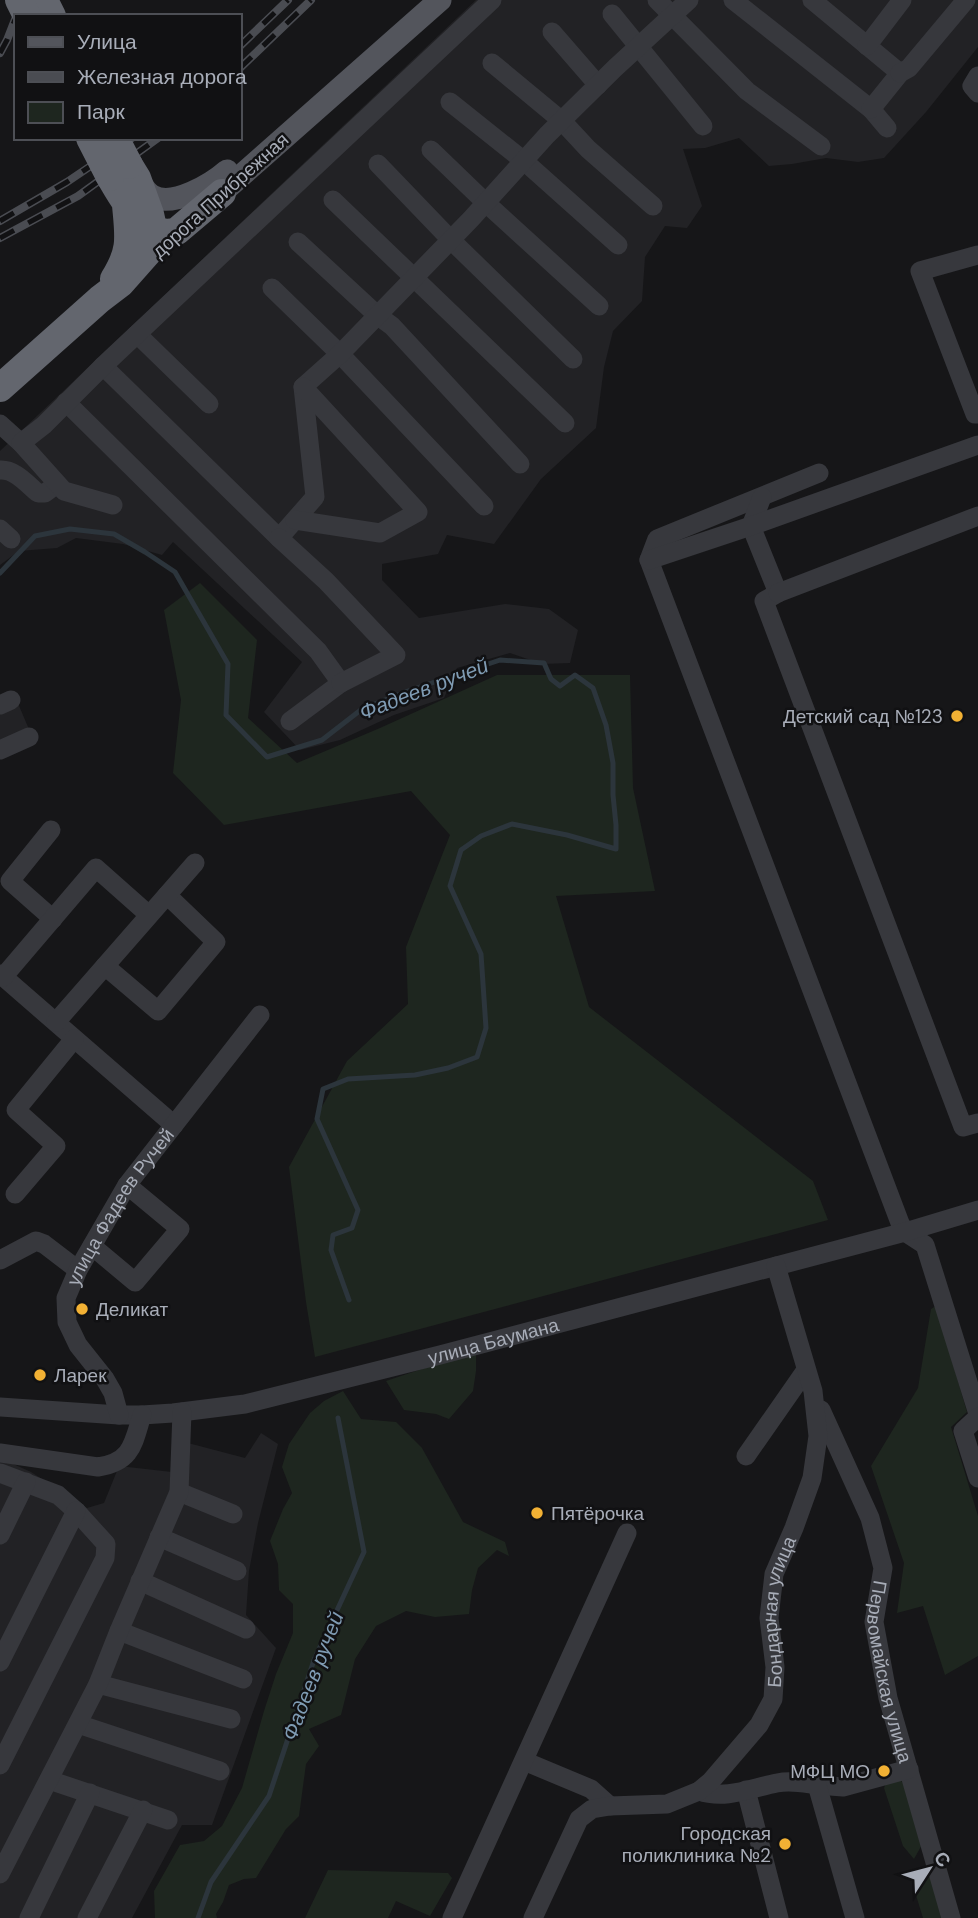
<svg xmlns="http://www.w3.org/2000/svg" width="978" height="1918" font-family="'DM Sans',sans-serif">
<style>
.built{fill:#222225}
.green{fill:#1e261f}
.lines{fill:none;stroke-linecap:round;stroke-linejoin:round}
.stream{stroke:#2c353c;stroke-width:5}
.minor{stroke:#37383d;stroke-width:19}
.major{stroke:#53555c;stroke-width:23}
.highway{stroke:#63666e;stroke-width:28}
.rail-casing{stroke:#4a4c52;stroke-width:8}
.rail{stroke:#111113;stroke-width:5;stroke-dasharray:16;stroke-linecap:butt}
.highway-bridge{stroke:#63666e;stroke-width:28}
.poi-dot{fill:#f2b134;stroke:#111113;stroke-width:2.5}
.labels{text-anchor:middle;stroke-width:5;stroke-linejoin:round;paint-order:stroke}
.street-label{font-size:19px;fill:#a8adb8;stroke:#111113}
.poi-label{font-size:19px;fill:#a8adb8;stroke:#111113;text-anchor:end}
.water-label{font-size:21px;font-style:italic;fill:#7f9bb3;stroke:#111113}
</style>
<rect width="100%" height="100%" fill="#161618"/>
<!-- built -->
<path class="built" d="M476,0H978V47L926,112L884,158L858,162L826,158L792,164L769,166L739,138L705,148L683,149L702,206L687,228L665,226L645,257L642,301L613,331L604,367L596,428L541,479L494,544L447,535L438,554L382,564V580L419,618L505,604L549,609L578,630L570,663L542,664L510,653L457,668L444,698L394,715L340,740L300,750L264,712L302,662L173,542L162,555L123,544L76,538L57,548L19,551L0,565V451Z
M14,694L34,741L0,759V700Z
M261,1433L278,1444L258,1523L249,1571L246,1615L276,1648L212,1825H182L132,1918H0V1458L31,1472L87,1508L104,1503L119,1466L172,1472L188,1443L245,1458Z"/>
<!-- green -->
<path class="green" d="M200,583L257,640L248,718L297,763L380,728L497,675H630L633,788L655,891L556,896L589,1007L813,1181L828,1220L315,1357L306,1302L289,1167L347,1061L408,1004L406,947L450,835L411,791L224,825L173,773L181,700L164,610Z
M936,1306L967,1412L951,1427L978,1516V1656L945,1675L923,1606L897,1613L904,1563L871,1466L918,1388L931,1309Z
M476,1348V1371L473,1391L449,1419L436,1414L404,1410L386,1381L452,1359Z
M343,1391L361,1419L396,1422L422,1448L463,1522L505,1542L509,1556L497,1550L478,1568L472,1590L469,1614L435,1617L406,1611L376,1626L355,1659L341,1715L309,1729L319,1746L306,1764L299,1816L286,1829L256,1878L244,1879L229,1885L223,1902L216,1914L217,1918H155L154,1891L180,1845L204,1841L222,1826L242,1788L264,1711L276,1674L293,1633V1604L279,1590L278,1564L270,1541L283,1509L292,1493L282,1467L289,1444L310,1413L324,1401Z
M887,1781H901L906,1785L924,1841L914,1859L903,1846L884,1788Z
M328,1870L448,1873L452,1878L430,1916L396,1901L388,1918H305Z
M922,1876L932,1878L944,1918H923L911,1879Z"/>
<g class="lines">
<!-- stream -->
<path class="stream" d="M0,573L35,536L70,529L114,534L145,552L175,572L228,664L226,715L267,757L322,740L362,709L405,692L500,660L544,663L551,679L560,686L575,675L593,688L606,725L613,763V795L616,825V849L567,835L512,824L481,836L461,850L450,886L481,954L486,1028L477,1057L448,1068L415,1075L348,1079L323,1089L317,1119L358,1210L352,1228L333,1235L331,1250L349,1300
M198,1918L211,1882L269,1796L314,1660L364,1552L338,1418"/>
<!-- minor -->
<g class="minor">
<path d="M657,0L747,91L821,146"/>
<path d="M733,0L871,109L887,128"/>
<path d="M812,0L900,73L871,109"/>
<path d="M612,14L703,126"/>
<path d="M552,32L598,85"/>
<path d="M867,46L902,0"/>
<path d="M492,63L562,121L588,149L653,206"/>
<path d="M900,73L909,68L966,0"/>
<path d="M978,76L972,86L978,93"/>
<path d="M450,102L524,161L618,245"/>
<path d="M431,150L486,203L599,306"/>
<path d="M378,164L451,240L573,359"/>
<path d="M333,200L565,423"/>
<path d="M298,242L377,315L392,326L520,464"/>
<path d="M978,255L920,271L975,414H978"/>
<path d="M272,288L340,354L484,506"/>
<path d="M137,334L209,404"/>
<path d="M103,366L279,538L315,497L303,387L340,354L471,219L547,135L615,68L689,0"/>
<path d="M66,402L318,651L341,683L290,721"/>
<path d="M0,424L21,443"/>
<path d="M0,470C15,469 27,484 38,493H45L57,484"/>
<path d="M819,473L657,539L649,560L900,1223L905,1232L925,1245L978,1414"/>
<path d="M762,497L751,526L778,593L764,601L963,1127L978,1123"/>
<path d="M113,505L64,491L21,443L44,425L103,366L492,0"/>
<path d="M295,520L380,533L418,512L303,387"/>
<path d="M0,529L11,539"/>
<path d="M279,538L326,581L396,655L341,683"/>
<path d="M649,560L751,526L978,445"/>
<path d="M778,593L978,516"/>
<path d="M0,705L11,700"/>
<path d="M0,750L29,737"/>
<path d="M51,830L10,881L53,919"/>
<path d="M105,966L158,1011L216,942L167,895"/>
<path d="M0,974L174,1125"/>
<path d="M3,977L96,868L149,915"/>
<path d="M56,1022L195,863"/>
<path d="M15,1194L56,1146L16,1110L74,1039"/>
<path d="M92,1246L135,1282L180,1229L127,1185"/>
<path d="M0,1260L36,1241L44,1244L78,1270"/>
<path id="s1" d="M0,1407L119,1415H142L173,1413L245,1404L440,1355L905,1232L978,1210"/>
<path id="s2" d="M821,1410L870,1518L883,1568L874,1622L888,1698L951,1918"/>
<path id="s3" d="M119,1415L113,1393L105,1379L78,1345L67,1322L66,1298L78,1270L127,1185L260,1015"/>
<path d="M978,1417L963,1431L978,1478"/>
<path d="M0,1453L98,1467C132,1462 133,1444 142,1415"/>
<path d="M746,1456L806,1370"/>
<path d="M0,1473L58,1495L76,1511L106,1544L105,1558L0,1765"/>
<path d="M179,1492L233,1514"/>
<path d="M0,1535L26,1482"/>
<path d="M159,1537L237,1571"/>
<path d="M140,1581L246,1629"/>
<path d="M119,1631L243,1679"/>
<path d="M0,1662L76,1511"/>
<path d="M98,1684L231,1719"/>
<path d="M78,1724L220,1771"/>
<path d="M524,1761L591,1789L610,1806"/>
<path d="M49,1780L168,1820"/>
<path d="M817,1785L843,1787L909,1769"/>
<path d="M746,1790L779,1918"/>
<path d="M699,1791C726,1800 751,1788 777,1783C791,1780 803,1783 817,1785L855,1918"/>
<path d="M0,1874L98,1684L119,1631L179,1492L182,1412"/>
<path d="M29,1918L90,1793"/>
<path d="M87,1918L143,1810"/>
<path d="M452,1918L627,1533"/>
<path id="s4" d="M533,1918L579,1819L592,1809L610,1806L667,1804L699,1791L711,1781L759,1725L773,1699L775,1667L769,1618L774,1574L794,1528L812,1478L818,1436L813,1391L776,1266"/>
</g>
<!-- major -->
<path class="major" d="M138,179C142,185 145,192 152,196C173,208 212,184 227,171
M209,204L440,0"/>
<!-- highway -->
<path class="highway" d="M44,0L52,16
M110,177C123,199 145,242 177,231L222,193
M114,279C132,250 129,238 126,205
M0,388L100,299L121,283L152,248L156,241L150,214L137,178L129,165"/>
<defs>
<path id="rail" d="M16,16L22,0
M240,46L288,0
M0,53L7,40L16,17
M240,68L311,0
M0,221L67,182L132,138
M0,238L78,196L158,138"/>
</defs>
<!-- rail casing -->
<use href="#rail" class="rail-casing"/>
<!-- rail -->
<use href="#rail" class="rail"/>
<!-- highway-bridge -->
<path class="highway-bridge" d="M19,0L27,16
M90,138L110,177
M115,138L129,165"/>
</g>
<!-- markers -->
<g class="poi-dot">
<circle cx="957" cy="716" r="7"/>
<circle cx="82" cy="1309" r="7"/>
<circle cx="40" cy="1375" r="7"/>
<circle cx="537" cy="1513" r="7"/>
<circle cx="884" cy="1771" r="7"/>
<circle cx="785" cy="1844" r="7"/>
</g>
<g class="labels">
<!-- street labels -->
<g class="street-label">
<text transform="translate(220 195) rotate(-42)" y="7">дорога Прибрежная</text>
<text dy="7" stroke="none"><textPath href="#s3" startOffset="238">улица Фадеев Ручей</textPath></text>
<text dy="7" stroke="none"><textPath href="#s1" startOffset="502">улица Баумана</textPath></text>
<text dy="7" stroke="none"><textPath href="#s4" startOffset="443">Бондарная улица</textPath></text>
<text dy="7" stroke="none"><textPath href="#s2" startOffset="276">Первомайская улица</textPath></text>
</g>
<!-- poi labels -->
<g class="poi-label">
<text x="943" y="723">Детский сад №123</text>
<text x="96" y="1316" text-anchor="start">Деликат</text>
<text x="54" y="1382" text-anchor="start">Ларек</text>
<text x="551" y="1520" text-anchor="start">Пятёрочка</text>
<text x="870" y="1778">МФЦ МО</text>
<text x="771" y="1840">Городская<tspan x="771" dy="22">поликлиника №2</tspan></text>
</g>
<!-- water labels -->
<g class="water-label">
<text transform="translate(424 689) rotate(-21)" y="7">Фадеев ручей</text>
<text transform="translate(313 1676) rotate(-69)" y="7">Фадеев ручей</text>
</g>
</g>
<!-- legend -->
<rect x="14" y="14" width="228" height="126" fill="#111113" stroke="#4d4f55" stroke-width="2"/>
<rect x="28" y="37" width="35" height="10" fill="#53555c" stroke="#4d4f55" stroke-width="2"/>
<text x="77" y="49" font-size="21" fill="#a8adb8">Улица</text>
<rect x="28" y="72" width="35" height="10" fill="#4a4c52" stroke="#4d4f55" stroke-width="2"/>
<text x="77" y="84" font-size="21" fill="#a8adb8">Железная дорога</text>
<rect x="28" y="102" width="35" height="21" fill="#1e261f" stroke="#4d4f55" stroke-width="2"/>
<text x="77" y="119" font-size="21" fill="#a8adb8">Парк</text>
<!-- north arrow -->
<g transform="translate(929 1869) rotate(54)" stroke="#111113" stroke-width="5" paint-order="stroke">
<path d="M0-5L12 26L0 18L-12 26Z" fill="#a8adb8"/>
<text y="-10" font-size="19" font-weight="bold" text-anchor="middle" fill="#a8adb8">С</text>
</g>
</svg>
